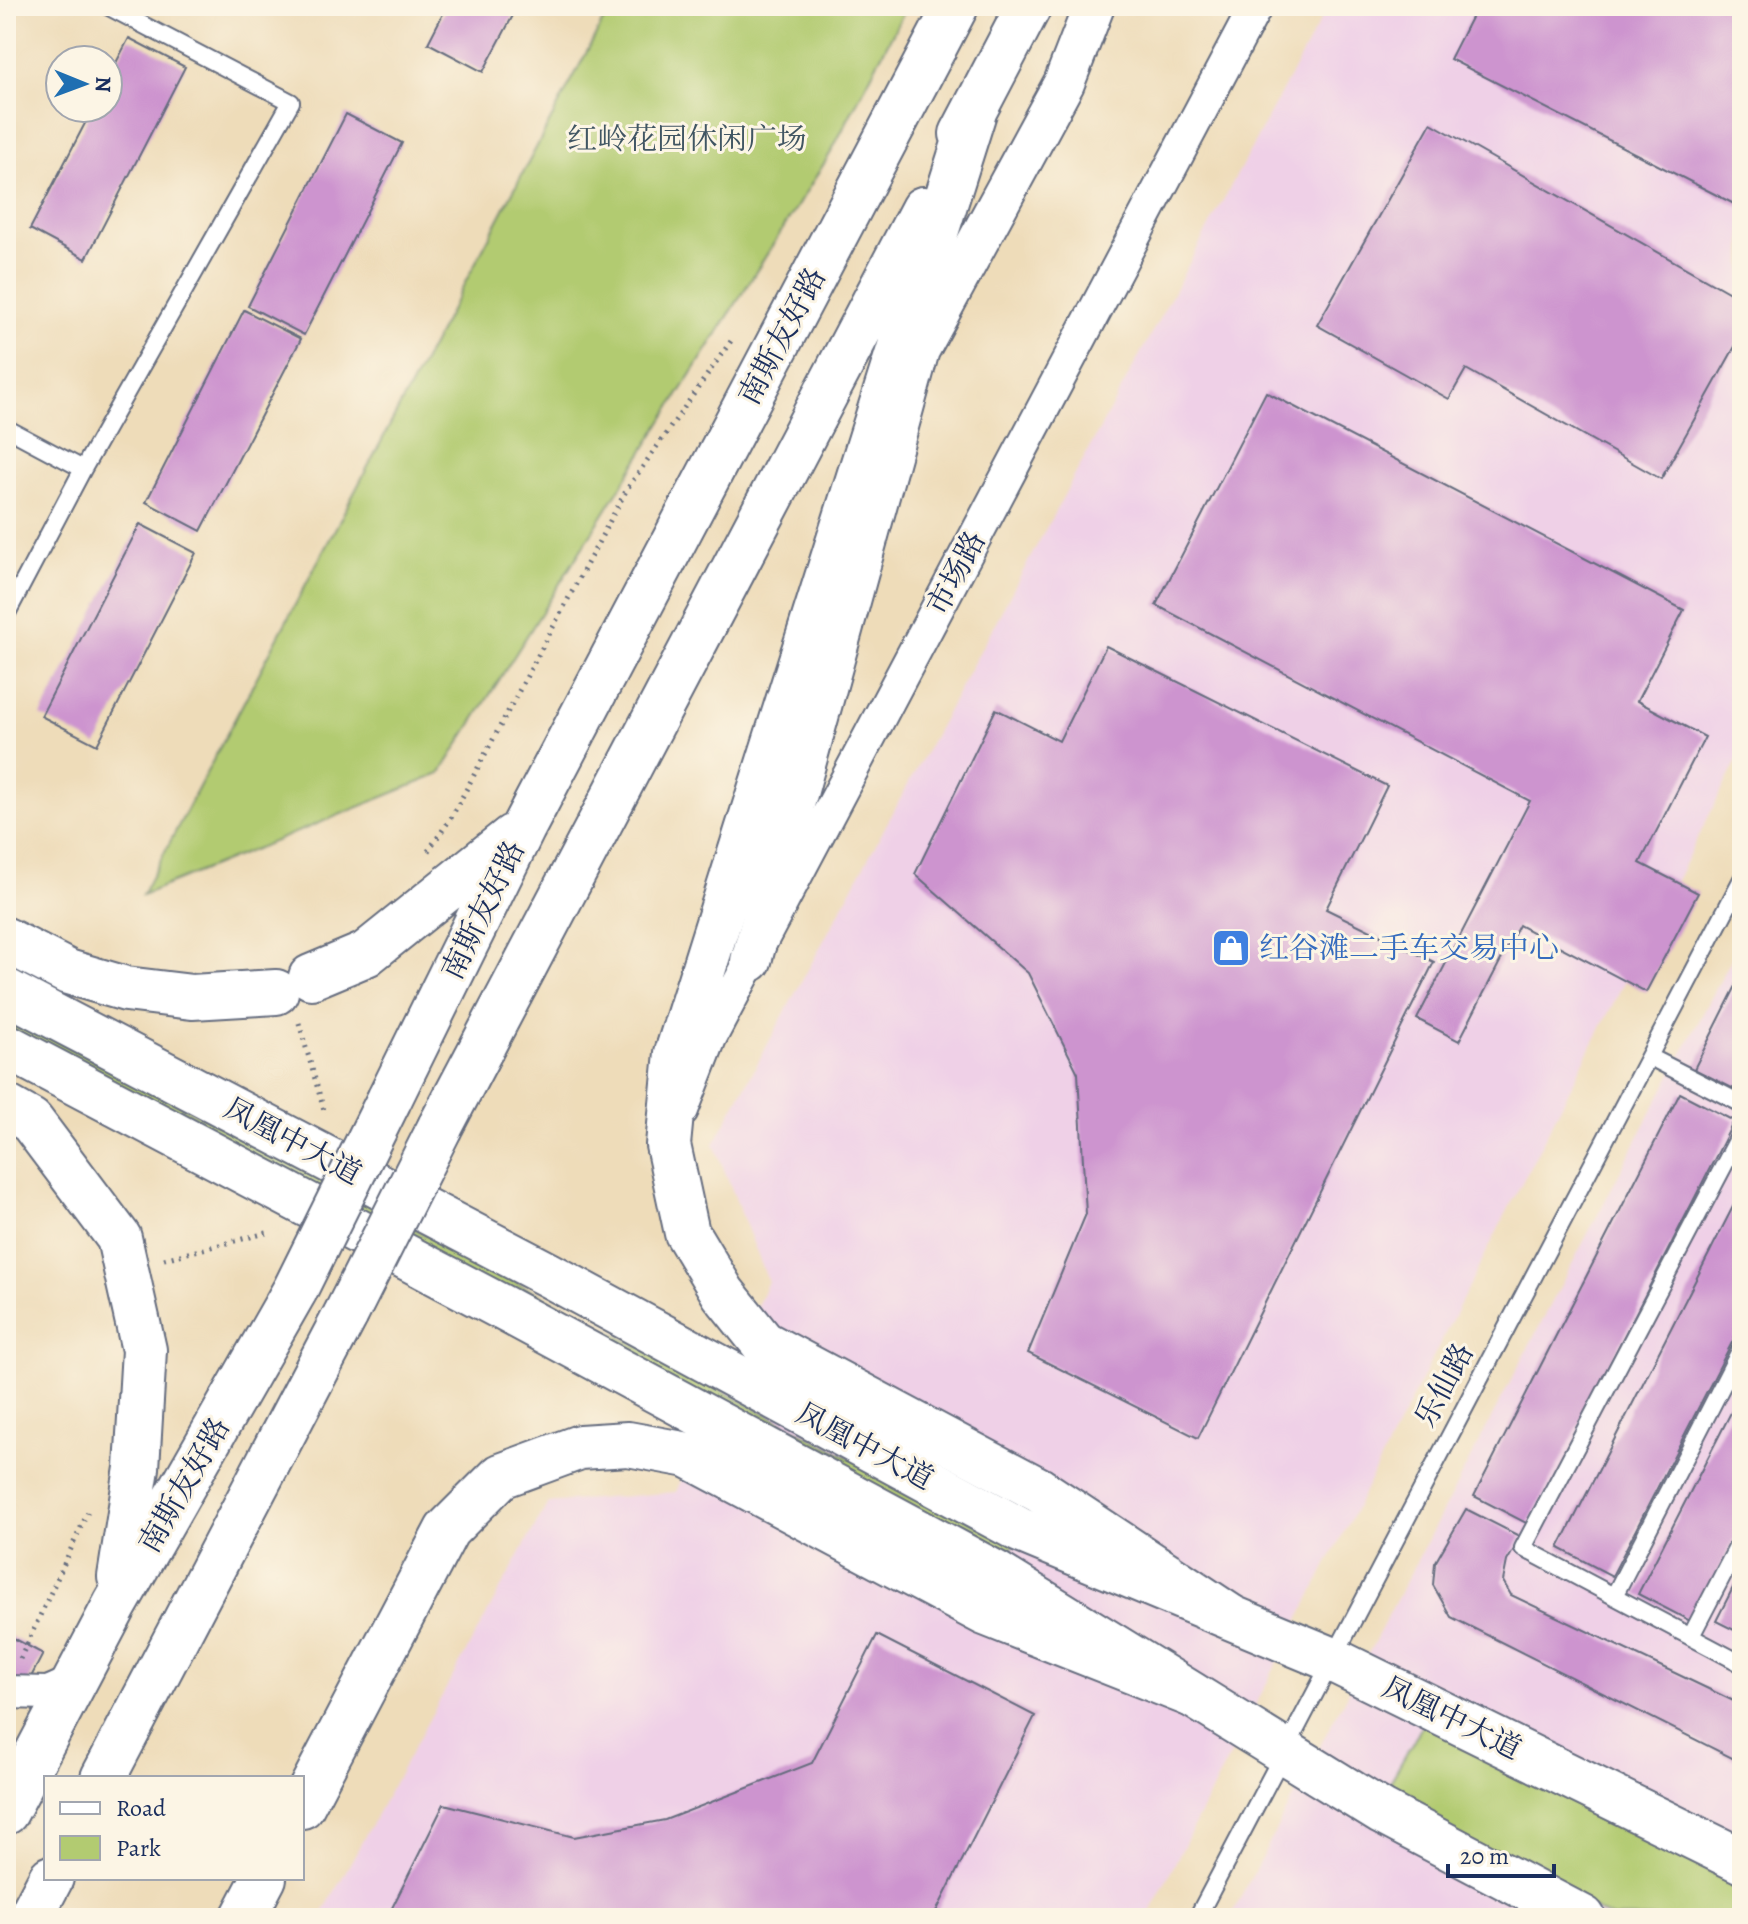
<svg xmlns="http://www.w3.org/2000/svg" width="1748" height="1924" font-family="Alegreya,'Noto Serif SC',serif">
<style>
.built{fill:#efd0e7}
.green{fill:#b2cb71;stroke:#667d68;stroke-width:2}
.building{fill:#cd94cf}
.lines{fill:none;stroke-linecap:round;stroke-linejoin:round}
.service-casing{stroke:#656c7e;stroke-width:20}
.minor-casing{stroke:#656c7e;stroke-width:36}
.tertiary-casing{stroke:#656c7e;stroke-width:44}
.secondary-casing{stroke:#656c7e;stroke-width:48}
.trunk-casing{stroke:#656c7e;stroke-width:48}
.path{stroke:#656c7e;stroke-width:5;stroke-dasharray:2 6;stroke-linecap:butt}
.service{stroke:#fff;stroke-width:16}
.minor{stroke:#fff;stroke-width:32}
.tertiary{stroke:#fff;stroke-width:40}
.secondary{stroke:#fff;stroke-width:44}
.trunk{stroke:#fff;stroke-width:44}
.trunk-bridge-casing{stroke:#656c7e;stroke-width:48;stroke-linecap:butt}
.trunk-bridge{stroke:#fff;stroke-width:44}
.labels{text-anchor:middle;stroke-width:6;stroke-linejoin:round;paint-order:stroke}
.park-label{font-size:30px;fill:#415663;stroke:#fcf5e5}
.street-label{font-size:30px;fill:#1b2f5e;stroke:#fcf5e5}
.shop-label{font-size:30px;fill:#366cbe;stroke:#fcf5e5;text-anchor:start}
</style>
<rect width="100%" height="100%" fill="#fcf5e5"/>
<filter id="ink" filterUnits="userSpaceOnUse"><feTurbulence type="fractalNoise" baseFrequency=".0125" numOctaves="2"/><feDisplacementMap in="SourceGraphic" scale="16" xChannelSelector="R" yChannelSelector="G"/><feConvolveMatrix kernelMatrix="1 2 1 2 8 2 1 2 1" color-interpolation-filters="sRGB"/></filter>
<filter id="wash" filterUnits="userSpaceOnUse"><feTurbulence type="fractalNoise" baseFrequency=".006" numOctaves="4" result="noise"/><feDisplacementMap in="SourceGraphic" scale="32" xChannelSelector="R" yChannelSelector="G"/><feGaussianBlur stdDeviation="1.8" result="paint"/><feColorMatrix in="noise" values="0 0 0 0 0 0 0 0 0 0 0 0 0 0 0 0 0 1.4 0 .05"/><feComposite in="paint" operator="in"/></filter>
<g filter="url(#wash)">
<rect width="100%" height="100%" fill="#eedcb9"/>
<!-- built -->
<path class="built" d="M1328,6H1742V751L1147,1918H320L548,1503L676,1492L768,1281L714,1144Z
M1742,939V1918H1230Z"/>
<!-- green -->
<path class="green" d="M611,6H907L830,154L440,774L142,895Z
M6,1014L1014,1544L1007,1562L6,1034Z
M1425,1721L1742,1888V1918H1612L1381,1798Z"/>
<g id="blocks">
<!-- building -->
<path class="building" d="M447,6H518L483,72L428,43Z
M1477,6H1742V208L1450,59Z
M129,38L185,67L86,259L30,229L93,108H108V78Z
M346,114L402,143L304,335L248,306Z
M1431,123L1742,300V334L1661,479L1466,369L1449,399L1317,325Z
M244,310L301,339L201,531L146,502Z
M1266,392L1684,610L1637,701L1705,737L1640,863L1698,893L1646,992L1519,925L1459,1041L1417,1019L1530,801L1156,605Z
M140,524L196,553L97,745L41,716Z
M1106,646L1387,786L1326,909L1434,962L1198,1438L1028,1353L1086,1214L1078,1073L1028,973L915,874L996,709L1059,741Z
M1742,974V1093L1694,1069Z
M1680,1093L1734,1121L1528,1524L1474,1496Z
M1742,1189V1323L1612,1576L1559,1548Z
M1742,1391V1524L1692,1622L1638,1594Z
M1466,1509L1521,1537L1507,1561L1503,1581L1511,1595L1742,1705V1763L1451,1617L1433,1585L1435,1563Z
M1742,1570V1634L1716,1621Z
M6,1634L43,1654L6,1725Z
M877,1635L1035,1716L933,1918H387L444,1804L574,1837L665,1820L812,1763Z"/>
</g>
</g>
<g filter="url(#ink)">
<use href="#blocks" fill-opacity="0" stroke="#656c7e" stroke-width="2"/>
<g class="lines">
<defs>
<path id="service" d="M6,428L83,469
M6,615L83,469L291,102L107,6
M1650,1057L1742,1104
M1742,1131L1523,1548L1742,1664
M1614,1596L1742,1347
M1691,1636L1742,1538
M1197,1918L1742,879"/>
<path id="minor" d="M682,1110L710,1038L1256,6
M6,1692L48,1693L75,1681"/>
<path id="tertiary" d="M751,961L919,350L1064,83L1094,6"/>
<path id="secondary" d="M6,991L549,1275L1020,1530L1331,1659L1742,1861
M6,1046L503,1308L995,1573L1382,1812L1583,1918"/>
<path id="trunk" d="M975,109L677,1053L668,1145L687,1233L723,1293L763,1343L1039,1490L1229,1616
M962,134L1029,6
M6,940L68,972L126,989L192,997L276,992
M311,977L366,954L512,837
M389,1100L523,828L956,6
M6,1107L31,1121L119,1238L144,1350L137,1468L120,1577
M440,1127L923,209
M103,1778L346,1314
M302,1806L447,1530L501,1476L580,1447L628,1444L688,1455L985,1613L1190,1694
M6,1812L115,1605L295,1290
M30,1918L51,1878
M243,1918L264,1878"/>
</defs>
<!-- service casing -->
<use href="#service" class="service-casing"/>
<!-- minor casing -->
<use href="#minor" class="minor-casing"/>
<!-- tertiary casing -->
<use href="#tertiary" class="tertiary-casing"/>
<!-- secondary casing -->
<use href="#secondary" class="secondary-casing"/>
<!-- trunk casing -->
<use href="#trunk" class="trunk-casing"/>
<!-- path -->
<path class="path" d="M428,851L451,818L627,489L731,341
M299,1023L325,1114
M164,1259L270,1232
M20,1659L88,1512"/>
<!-- service -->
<use href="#service" class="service"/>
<!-- minor -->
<use href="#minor" class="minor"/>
<!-- tertiary -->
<use href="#tertiary" class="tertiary"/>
<!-- secondary -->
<use href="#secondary" class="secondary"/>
<!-- trunk -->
<use href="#trunk" class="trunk"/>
<defs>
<path id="trunk-bridge" d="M295,1290L389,1100
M346,1314L440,1127"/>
</defs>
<!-- trunk-bridge casing -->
<use href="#trunk-bridge" class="trunk-bridge-casing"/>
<!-- trunk-bridge -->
<use href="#trunk-bridge" class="trunk-bridge"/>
</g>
</g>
<!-- icons -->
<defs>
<symbol id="shop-square" viewBox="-11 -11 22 22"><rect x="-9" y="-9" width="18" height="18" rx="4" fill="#3f7fe0" stroke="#fcf5e5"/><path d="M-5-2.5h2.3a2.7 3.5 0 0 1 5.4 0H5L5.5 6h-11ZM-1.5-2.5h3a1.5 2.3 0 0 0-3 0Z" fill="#fff"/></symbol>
</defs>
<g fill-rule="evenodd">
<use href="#shop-square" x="1209" y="926" width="44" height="44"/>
</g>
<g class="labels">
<!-- park labels -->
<g class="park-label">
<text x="687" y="149">红岭花园休闲广场</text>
</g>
<!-- street labels -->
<g class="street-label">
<text transform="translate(782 336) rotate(-62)" y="10">南斯友好路</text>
<text transform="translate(956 573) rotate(-62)" y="10">市场路</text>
<text transform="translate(483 910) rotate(-64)" y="10">南斯友好路</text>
<text transform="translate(293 1141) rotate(28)" y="10">凤凰中大道</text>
<text transform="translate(1444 1385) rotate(-62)" y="10">乐仙路</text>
<text transform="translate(865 1446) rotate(28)" y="10">凤凰中大道</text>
<text transform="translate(184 1485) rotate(-60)" y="10">南斯友好路</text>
<text transform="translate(1452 1718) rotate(26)" y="10">凤凰中大道</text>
</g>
<!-- shop labels -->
<g class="shop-label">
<text x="1259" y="958">红谷滩二手车交易中心</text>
</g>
</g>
<!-- margin -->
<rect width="1748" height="1924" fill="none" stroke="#fcf5e5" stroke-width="32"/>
<!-- legend -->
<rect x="44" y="1776" width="260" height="104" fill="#fcf5e5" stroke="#a2a6af" stroke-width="2"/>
<rect x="60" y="1802" width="40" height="12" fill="#ffffff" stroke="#a2a6af" stroke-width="2"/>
<text x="116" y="1816" font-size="24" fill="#1b2f5e">Road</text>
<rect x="60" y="1836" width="40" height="24" fill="#b2cb71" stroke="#a2a6af" stroke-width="2"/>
<text x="116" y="1856" font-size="24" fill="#1b2f5e">Park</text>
<!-- north arrow -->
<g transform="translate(84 84) rotate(91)"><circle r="38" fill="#fcf5e5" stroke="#a2a6af" stroke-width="2"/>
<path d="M0-6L14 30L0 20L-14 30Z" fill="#1f6fb2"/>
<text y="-12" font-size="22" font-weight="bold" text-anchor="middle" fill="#1b2f5e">N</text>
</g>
<!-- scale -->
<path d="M1448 1864v12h106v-12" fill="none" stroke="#1b2f5e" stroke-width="4"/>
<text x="1460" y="1864" font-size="24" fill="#1b2f5e" stroke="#fcf5e5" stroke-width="6" paint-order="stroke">20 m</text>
</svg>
